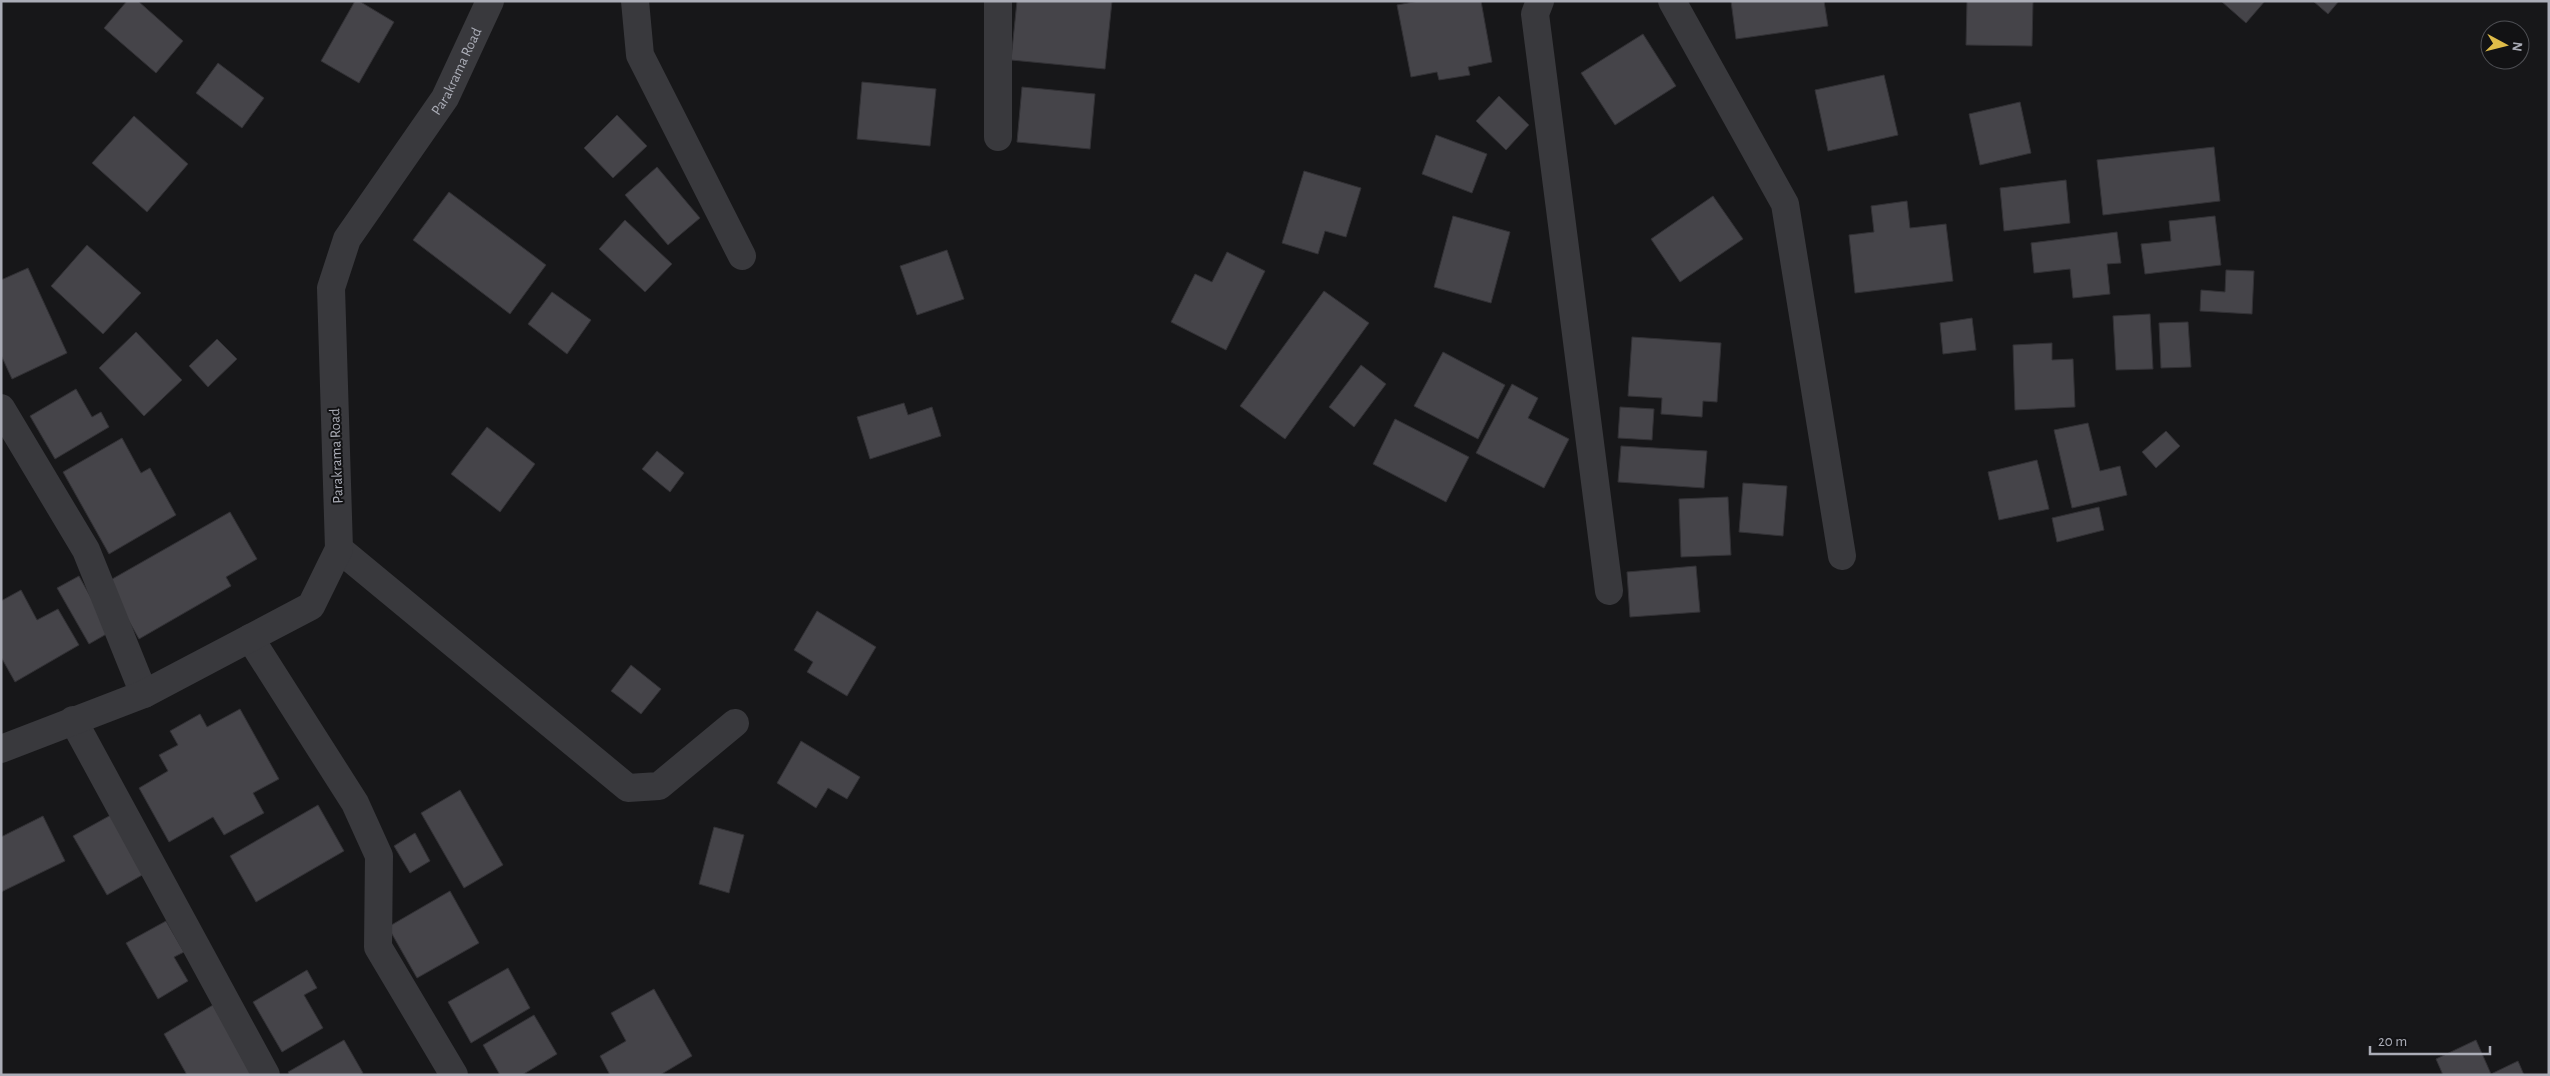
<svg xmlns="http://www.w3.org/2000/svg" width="2550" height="1076" font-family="'Alegreya Sans',sans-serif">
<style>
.building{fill:#454449;stroke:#323135}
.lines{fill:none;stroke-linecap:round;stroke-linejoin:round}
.minor{stroke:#39393d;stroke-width:28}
.labels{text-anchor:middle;stroke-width:4;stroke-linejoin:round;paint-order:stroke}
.street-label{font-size:15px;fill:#abadb7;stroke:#121214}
</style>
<rect width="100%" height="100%" fill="#171719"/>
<!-- building -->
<path class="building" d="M127,1H138L183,41L156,73L104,28Z
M355,1H359L394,22L359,83L321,61Z
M1017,1H1112L1105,69L1011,60Z
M1419,1H1481L1492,62L1468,67L1470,75L1439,80L1437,72L1411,77L1397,5Z
M1731,1H1824L1828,26L1736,39Z
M1967,1L2033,2L2032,46L1966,45Z
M2221,1H2265L2246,23Z
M2313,1H2339L2328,14Z
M1643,34L1676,86L1615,125L1581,73Z
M218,63L264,98L242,128L196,93Z
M1884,75L1898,135L1828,151L1815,90Z
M862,82L936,89L930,146L857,139Z
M1022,87L1095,94L1090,149L1017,142Z
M1499,96L1529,125L1506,150L1476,121Z
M2020,102L2031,153L1980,165L1969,114Z
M617,115L647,146L613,178L584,148Z
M134,116L188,164L147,212L92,163Z
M1436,135L1487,154L1472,193L1422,174Z
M2214,147L2220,201L2103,215L2097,160Z
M657,167L700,218L668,245L625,195Z
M1304,171L1361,188L1346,237L1325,231L1318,254L1282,243Z
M2066,180L2070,223L2004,231L2000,188Z
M449,192L546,265L510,314L413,240Z
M1713,196L1743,239L1680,282L1651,239Z
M1907,201L1910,228L1946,224L1953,281L1855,293L1849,235L1874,232L1871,206Z
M1453,216L1510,232L1491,303L1434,287Z
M2215,216L2221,265L2145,274L2141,244L2171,241L2169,221Z
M625,220L672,264L645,292L599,249Z
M2117,232L2121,263L2107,264L2110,294L2073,298L2070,269L2034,273L2031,243Z
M87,245L141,293L103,334L51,286Z
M947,250L964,299L917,315L900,266Z
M1227,252L1265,271L1226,350L1171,322L1195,274L1212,282Z
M28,268L67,353L12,379L1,355V280Z
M2226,270L2254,271L2252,314L2200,311L2201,290L2225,292Z
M1324,291L1369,323L1285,439L1240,406Z
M552,292L591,320L567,354L528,324Z
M2150,314L2153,369L2116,370L2113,316Z
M1972,318L1976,350L1943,354L1940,323Z
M2188,322L2191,367L2161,368L2159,323Z
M136,332L182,380L144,416L99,368Z
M1632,337L1721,343L1717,402L1703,401L1702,417L1661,414L1662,398L1628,396Z
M217,339L237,359L208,387L189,366Z
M2052,343V360L2073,359L2075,407L2015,410L2013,345Z
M1443,352L1505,385L1478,439L1414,406Z
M1361,365L1386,384L1354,427L1329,407Z
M1512,384L1538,398L1528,418L1569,439L1544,488L1476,453Z
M76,389L92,417L101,412L109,427L55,459L30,416Z
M904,403L908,415L932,407L941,436L870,459L857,417Z
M1620,407L1654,409L1652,440L1618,438Z
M1395,419L1469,457L1446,502L1373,464Z
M2088,423L2100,471L2120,466L2127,495L2072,508L2054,430Z
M487,427L535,464L500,512L451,474Z
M2166,431L2180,446L2156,468L2142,452Z
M122,438L141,473L150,468L176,515L109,554L63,472Z
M1621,446L1707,451L1704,488L1618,482Z
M657,451L684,473L670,492L642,469Z
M2037,460L2049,509L1999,520L1988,472Z
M1743,483L1787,486L1783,536L1739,532Z
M1728,497L1731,555L1681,557L1679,499Z
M2099,507L2104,530L2057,542L2052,518Z
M230,512L257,559L226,577L231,586L139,639L107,582Z
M1696,566L1700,612L1630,617L1627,572Z
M79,576L110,632L89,644L57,588Z
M21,590L37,620L58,609L79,645L15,682L1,657V601Z
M817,611L876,647L847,696L807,672L813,662L794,650Z
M631,665L661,689L641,714L611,691Z
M240,709L279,779L253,793L264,813L224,835L213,817L169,842L139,788L168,771L159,755L178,745L170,731L200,714L207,727Z
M801,741L860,777L847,799L828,788L816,808L777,783Z
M460,790L503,865L464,888L421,813Z
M318,805L344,851L256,902L230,856Z
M111,815L144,874L107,895L73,836Z
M43,816L65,861L1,892V837Z
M714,827L744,835L729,893L699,884Z
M415,833L430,861L410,873L394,846Z
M450,891L479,943L417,978L388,927Z
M166,921L184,952L174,957L188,981L158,999L126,943Z
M508,968L530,1008L471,1043L448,1002Z
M307,970L317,988L304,995L323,1028L282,1052L253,1002Z
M654,989L692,1056L660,1075H610L600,1056L626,1041L611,1013Z
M213,1005L253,1075H187L164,1034Z
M534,1015L557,1054L522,1075H500L483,1045Z
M344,1040L363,1073L359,1075H290L288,1072Z
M2476,1040L2491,1074L2518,1061L2524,1075H2443L2436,1059Z"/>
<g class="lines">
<!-- minor -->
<g class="minor">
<path d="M635,1L640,55L742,256"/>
<path d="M998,1V137"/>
<path d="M1540,1L1535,14L1609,591"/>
<path d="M1672,1L1785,204L1842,556"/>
<path d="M1,408L86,550L144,694"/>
<path d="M339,549L628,788L659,786L735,723"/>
<path d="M250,638L355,803L379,856L378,947L454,1075"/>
<path d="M73,720L266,1075"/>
<path id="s1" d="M1,749L144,694L311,606L339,549L331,288L347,239L445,98L490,1"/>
</g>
</g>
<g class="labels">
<!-- street labels -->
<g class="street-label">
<text dy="5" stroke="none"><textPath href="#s1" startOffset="919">Parakrama Road</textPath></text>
<text transform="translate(336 456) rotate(-92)" y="5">Parakrama Road</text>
</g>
</g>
<!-- border -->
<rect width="2550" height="1076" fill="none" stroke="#abadb7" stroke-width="5"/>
<!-- north arrow -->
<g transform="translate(2505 45) rotate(97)"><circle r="24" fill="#121214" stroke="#4f5055"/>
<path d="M0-4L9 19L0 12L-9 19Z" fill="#dfbc49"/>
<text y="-8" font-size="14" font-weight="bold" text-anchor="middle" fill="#abadb7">N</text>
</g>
<!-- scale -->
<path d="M2370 1046v8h120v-8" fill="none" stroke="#abadb7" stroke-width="2.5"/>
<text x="2378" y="1046" font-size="15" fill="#abadb7" stroke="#121214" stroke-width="4" paint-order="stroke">20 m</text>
</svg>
